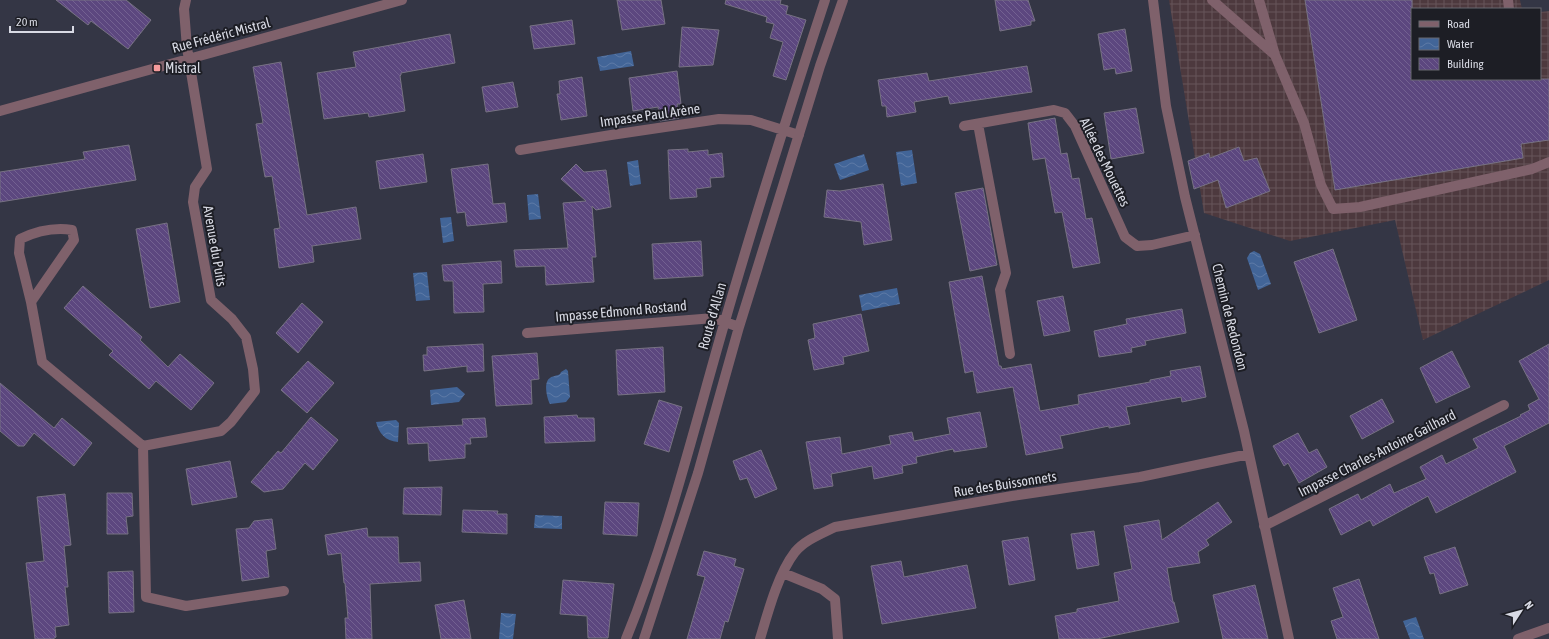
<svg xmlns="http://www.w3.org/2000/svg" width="1549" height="639" font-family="'Asap Condensed',sans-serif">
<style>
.industrial{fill:url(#industrial-grid)}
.water{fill:url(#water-waves)}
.building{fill:url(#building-back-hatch);stroke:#777283}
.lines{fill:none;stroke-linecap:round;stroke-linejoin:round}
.minor{stroke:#7f616b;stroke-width:10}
.poi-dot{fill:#f59b9c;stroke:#1d1e25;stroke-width:1.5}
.labels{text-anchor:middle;stroke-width:4;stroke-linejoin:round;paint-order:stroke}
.street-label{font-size:14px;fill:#d8dae4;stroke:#1d1e25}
.poi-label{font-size:14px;fill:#d8dae4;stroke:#1d1e25;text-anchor:start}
</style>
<defs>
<pattern id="industrial-grid" width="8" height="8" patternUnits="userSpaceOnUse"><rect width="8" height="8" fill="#4d393e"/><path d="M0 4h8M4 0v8" fill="none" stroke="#66555a"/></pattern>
<pattern id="water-waves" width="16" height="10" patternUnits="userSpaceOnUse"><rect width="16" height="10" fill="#426598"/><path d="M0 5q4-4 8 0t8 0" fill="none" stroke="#5d7aa6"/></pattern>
<pattern id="building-back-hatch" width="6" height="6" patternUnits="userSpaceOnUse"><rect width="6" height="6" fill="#5c477f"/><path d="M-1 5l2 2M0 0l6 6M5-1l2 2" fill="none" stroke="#736191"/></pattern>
</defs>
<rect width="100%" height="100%" fill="#343645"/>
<!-- industrial -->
<path class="industrial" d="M1169,0H1520L1522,9H1412V79H1540V12L1549,11V280L1423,340L1395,220L1290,241L1204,213Z"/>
<!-- water -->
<path class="water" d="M631,51L634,66L600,71L597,57Z
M912,150L917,183L901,186L896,152Z
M864,154L869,170L840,180L834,164Z
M638,160L641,184L630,186L627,162Z
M538,194L541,219L529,220L527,195Z
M451,217L454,241L443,243L440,218Z
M1254,251L1260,254L1271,284L1258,290L1247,258L1250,253Z
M427,272L430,300L416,301L413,273Z
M897,288L900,304L862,311L859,295Z
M566,369L568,371L570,397L566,402L550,404C547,399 543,382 550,378C552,376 557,376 560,374L561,372Z
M457,387L465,394L459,402L431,405L430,390Z
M396,420L399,423L398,442C385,441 379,433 376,422Z
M535,515L562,516V529L534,528Z
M501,613L516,614L513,639H499Z
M1416,617L1424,639H1410L1403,621Z"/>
<!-- building -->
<path class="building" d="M56,0H126L151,20L128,49L91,21L88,25Z
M617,0H661L665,24L622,30Z
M726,0H781L780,4L788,6L786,14L806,20L786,80L773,76L783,42L770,38L774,24L766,22L767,17L725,4Z
M995,0H1028L1035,21H1031V25L1000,31Z
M1305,0H1412V79H1549V140L1521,144L1523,158L1335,190Z
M572,20L575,44L534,49L530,26Z
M682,27L719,30L713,65L679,67Z
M1125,29L1132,71L1116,74L1115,68L1104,70L1098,34Z
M450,34L455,63L401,73V75L400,76L405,111L369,117L368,113L324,119L317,73L356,67L353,52Z
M281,62L307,215L356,207L361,239L312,246L314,262L279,268L274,229L280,228L272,176L265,177L262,160L256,124L263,123L253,67Z
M1027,66L1032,92L950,104L948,96L914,102L916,112L887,117L886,106H882L878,80L927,73L929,81Z
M677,71L681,104H677L679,118L660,121L658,107L633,111L629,78Z
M582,77L587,116L561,120L557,94H560L559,81Z
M513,82L518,107L486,112L482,87Z
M1136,108L1144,153L1111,159L1104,113Z
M1055,118L1061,154L1067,153L1072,179L1079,178L1086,219L1092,218L1100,263L1073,268L1062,212L1055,213L1045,158L1033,160L1028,123Z
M129,145L136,180L0,202V172L85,159L83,152Z
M1239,147L1244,161L1257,158L1270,191L1226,208L1218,180L1194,189L1188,161L1209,153L1210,158Z
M688,149V152L708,150V155L722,153L724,177L710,178L711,187L696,189L697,197L670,199L668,150Z
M423,154L427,182L380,189L376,161Z
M488,164L493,204L505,203L507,222L467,226L465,212L457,213L451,169Z
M576,164L584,172L606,170L611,207L596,210L592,206L596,257H592L594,282L546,285L545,266L516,267L514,250L568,248L563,203L586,201L561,179Z
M883,184L892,240L864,245L861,222L824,217L827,190L840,191Z
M983,188L997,265L970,271L955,193Z
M167,223L180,302L150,308L136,229Z
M701,241L703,276L654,279L652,244Z
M1333,249L1357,320L1319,333L1294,262Z
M501,261L502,283L483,284L484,312L454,313L453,281H444L442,265Z
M982,276L999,366H1001L1002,369L1031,364L1040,411L1079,404L1078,395L1150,382V380L1171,376L1170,371L1200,366L1206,397L1182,402L1181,397L1126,407L1130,424L1109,428V426L1060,436L1063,448L1026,455L1013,387L977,393L973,371L965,373L949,282Z
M83,286L142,337L140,340L168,367L180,354L214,383L191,410L156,381L149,389L109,355L113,351L64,308Z
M1063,296L1070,331L1044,336L1037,301Z
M302,303L323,322L298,353L276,333Z
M1182,309L1186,333L1145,341L1146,345L1131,348L1132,352L1099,357L1094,331L1127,324L1126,319Z
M861,314L869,351L843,357L844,364L814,370L808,340L815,338L813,324Z
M483,344L484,371L467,372V366L424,371L423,355H427V347Z
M1549,344V423L1504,446L1516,472L1436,513L1428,496L1373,526L1370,520L1341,535L1329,509L1358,494L1361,500L1390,484L1394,493L1426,479L1420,467L1442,455L1446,464L1478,448L1473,439L1521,416L1520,415L1530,410L1528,405L1539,399L1519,361Z
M663,347L665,392L618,395L616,350Z
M1452,351L1470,387L1436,403L1420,368Z
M537,353L539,379L531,380L532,404L496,406L492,356Z
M308,361L334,383L307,413L281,390Z
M0,383L54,428L62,418L92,443L74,466L34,433L24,446H18L0,431Z
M1382,399L1394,422L1362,439L1350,416Z
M659,400L682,407L669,452L644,444Z
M980,412L987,447L954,452L953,449L916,457L917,463L902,466L903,473L874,479L872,466L831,474L833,486L814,489L806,442L840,437L842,454L891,444L889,436L912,432L914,441L950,434L947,418Z
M577,415L578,418H594L595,441L545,443L544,417Z
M311,417L338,440L313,470L305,463L283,489L264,492L251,482L278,451L281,453Z
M485,418L487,437L470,438L471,444H465V458L429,461L428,443L408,444L407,428L463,425L462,419Z
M1298,433L1309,453L1317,449L1327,467L1299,483L1288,463L1284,466L1273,446Z
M761,450L777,489L755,498L747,478L740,480L733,461Z
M230,461L237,497L192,505L186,469Z
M442,487L441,515L403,514L404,488Z
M107,493H132L133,516L126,517L128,534H107Z
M65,494L71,545L64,546L68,587H65L69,625L55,627L56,637L53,639H35L26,563L44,561L37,497Z
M605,502L639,503L637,536L603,534Z
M1218,502L1232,522L1206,540L1209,545L1198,552L1200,563L1167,568L1173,602H1174L1179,622L1097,639H1059L1055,616L1077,612V609L1119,601L1114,573L1132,569L1124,526L1159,520L1162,540Z
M463,510L498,511L497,514H507V534L462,532Z
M272,519L276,549L266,551L269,577L242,581L236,529L249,528L254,521Z
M367,528L368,537H398L399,563L420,562L421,581L370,584L372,639H346L345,618H348L345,583H344L341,553L328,555L325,535Z
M1094,531L1099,565L1077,569L1071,534Z
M1028,537L1035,580L1009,585L1002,541Z
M1455,547L1468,585L1440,594L1434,573L1430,574L1424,557Z
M704,551L736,559L734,566L744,569L728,622L725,621L720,639H687L705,577L697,575Z
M901,561L904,577L967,565L976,608L882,624L871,566Z
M133,571L134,612L109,613L108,572Z
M1359,579L1379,639H1337L1331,621L1343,617L1333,588Z
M563,580L614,584L608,638H588L587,616L560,614Z
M1255,585L1268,639H1223L1213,595Z
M464,600L471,639H441L435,605Z"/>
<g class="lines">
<!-- minor -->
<path class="minor" d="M1153,0L1166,106L1185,197L1244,431L1289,639
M1212,0L1275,55L1304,123L1321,185L1333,209L1360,207L1532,169L1549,162
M1259,0L1275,55
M1508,0L1509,9
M0,111L402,0
M978,124L1006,273L1000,290L1010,354
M964,126L1054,110L1065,113L1075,126L1125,237L1137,246L1152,245L1195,235
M520,150L611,135L719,119L751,120L799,135
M31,302L19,253L20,239C37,231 53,227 72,230L74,240L31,302L42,362L143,446L221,431L231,422L255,391L253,369L246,337L232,319L211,300L193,202L195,187L207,169L187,48L184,9L186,0
M527,333L714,318L739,327
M143,446L146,597L186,606L284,591
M1264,526L1504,405
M783,573L822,589L835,599L838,639
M626,639C668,536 694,428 725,321C756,213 790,107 825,0
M644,639L698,473L739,327L783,186L820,66L843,0
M760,639C768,612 778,574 795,552C805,540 821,534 835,527L1012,496L1140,477L1249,454
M1518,639L1549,628"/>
</g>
<!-- markers -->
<rect class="poi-dot" x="153" y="64" width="8" height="8" rx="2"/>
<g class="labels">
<!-- street labels -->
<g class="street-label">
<text transform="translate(221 35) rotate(-15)" y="5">Rue Frédéric Mistral</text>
<text transform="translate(650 115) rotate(-8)" y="5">Impasse Paul Arène</text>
<text transform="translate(1105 162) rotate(64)" y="5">Allée des Mouettes</text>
<text transform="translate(215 246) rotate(80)" y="5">Avenue du Puits</text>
<text transform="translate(621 311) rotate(-5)" y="5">Impasse Edmond Rostand</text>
<text transform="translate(712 316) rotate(-74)" y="5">Route d'Allan</text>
<text transform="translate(1230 317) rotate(76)" y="5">Chemin de Redondon</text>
<text transform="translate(1377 453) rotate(-27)" y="5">Impasse Charles-Antoine Gailhard</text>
<text transform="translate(1005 484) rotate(-9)" y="5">Rue des Buissonnets</text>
</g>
<!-- poi labels -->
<g class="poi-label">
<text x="165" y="73">Mistral</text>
</g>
</g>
<!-- legend -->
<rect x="1411" y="8" width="130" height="72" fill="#1d1e25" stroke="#686971"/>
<rect x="1419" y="21" width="20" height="6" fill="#7f616b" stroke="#686971"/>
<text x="1447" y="28" font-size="12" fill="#d8dae4">Road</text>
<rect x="1419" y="38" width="20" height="12" fill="url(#water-waves)" stroke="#686971"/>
<text x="1447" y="48" font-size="12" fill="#d8dae4">Water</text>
<rect x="1419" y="58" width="20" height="12" fill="url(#building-back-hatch)" stroke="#686971"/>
<text x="1447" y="68" font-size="12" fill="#d8dae4">Building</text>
<!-- north arrow -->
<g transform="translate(1521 611) rotate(54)" stroke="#1d1e25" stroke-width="3" paint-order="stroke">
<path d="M0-3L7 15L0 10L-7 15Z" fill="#d8dae4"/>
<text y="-6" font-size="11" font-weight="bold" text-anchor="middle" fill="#d8dae4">N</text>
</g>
<!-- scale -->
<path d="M10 26v6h63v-6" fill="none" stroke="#d8dae4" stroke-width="2"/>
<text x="16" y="26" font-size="12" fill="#d8dae4" stroke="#1d1e25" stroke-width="3" paint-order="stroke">20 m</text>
</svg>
